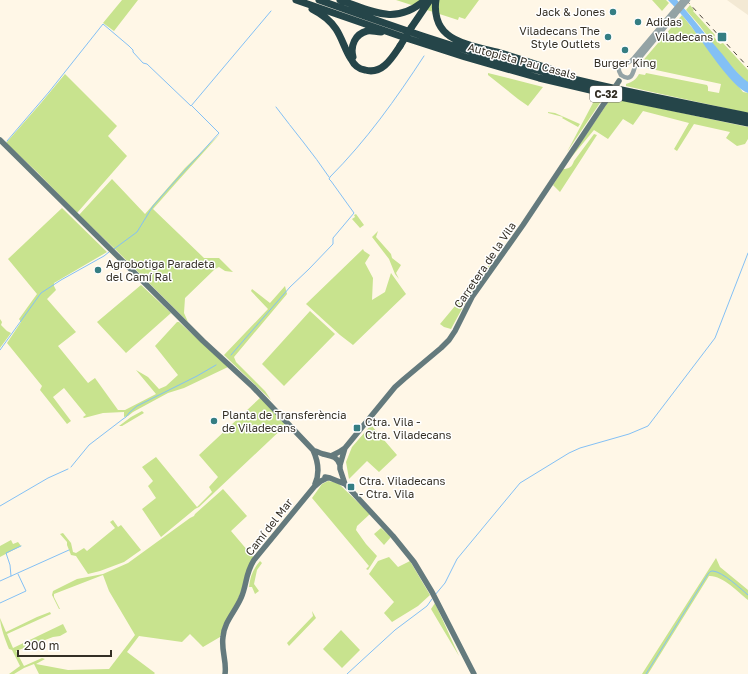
<svg xmlns="http://www.w3.org/2000/svg" width="748" height="674" font-family="'Golos Text',sans-serif">
<style>
.commercial{fill:#f3e9d4}
.green{fill:#c8e38e}
.water{fill:#83c0f5}
.lines{fill:none;stroke-linecap:round;stroke-linejoin:round}
.stream{stroke:#83c0f5;stroke-width:1}
.tertiary{stroke:#94a3a5;stroke-width:4.5}
.secondary{stroke:#647a7d;stroke-width:5.5}
.motorway{stroke:#254549;stroke-width:7}
.rail{stroke:#4a453a;stroke-width:1;stroke-dasharray:5 5;stroke-linecap:butt}
.tertiary-bridge{stroke:#94a3a5;stroke-width:4.5}
.secondary-bridge{stroke:#647a7d;stroke-width:5.5}
.motorway-bridge{stroke:#254549;stroke-width:7}
.poi-dot{fill:#357e83;stroke:#fff;stroke-width:1.5}
.labels{text-anchor:middle;stroke-width:3;stroke-linejoin:round;paint-order:stroke}
.shield{fill:#fff;stroke:#716d66;stroke-width:1}
.shield-label{font-size:10px;font-weight:bold;fill:#342f25}
.poi-label{font-size:11px;fill:#342f25;stroke:#fff;text-anchor:start}
.street-label{font-size:11px;fill:#342f25;stroke:#fff}
</style>
<rect width="100%" height="100%" fill="#fff7e7"/>
<!-- commercial -->
<path class="commercial" d="M727,0H748V15L738,8Z"/>
<!-- green -->
<path class="green" d="M122,0H138L114,31L103,23Z
M396,0H479L465,19L459,17L458,20Z
M652,0H666L669,3L662,11Z
M690,5L694,10L693,11L715,35L714,37L720,44L723,43L748,70V84L724,59L700,26L686,10Z
M682,15L743,92L748,93V113L652,92L626,86V84C632,82 636,80 639,74L645,75L646,73L707,85L708,87V91L719,93L721,84L642,67L640,64Z
M488,73L543,87L528,106L518,99L488,75Z
M65,74L117,126L108,136L127,156L77,213L37,172L6,143L41,103Z
M611,98L748,127V139L745,144L737,146L726,138L730,132L694,124L677,151L674,149L689,123L643,111L633,125L623,119L608,139L594,130L569,160Z
M598,100H602L567,152L594,101Z
M548,112L555,113L580,124L578,127L562,118L563,117L548,113Z
M220,134L176,183L153,209L204,258H219L233,272L225,271L219,267L215,269L185,298L184,313L188,322L116,250L79,215L112,179L145,214L185,168Z
M594,134L597,135L560,192L553,185L563,169C569,169 572,167 574,161Z
M62,208L107,252L54,283V286L56,290L47,299L76,332L58,346L88,383L95,378L118,410H125L156,394L136,370L148,377L159,389L166,386L178,375L155,346L177,322H179L228,367L184,388L168,393L133,412L128,416L124,417V412L103,413L84,418L83,417L86,415L64,388L53,397L71,421L67,424L40,390L42,386L7,343L21,322L19,319L37,294L8,259Z
M356,214L364,225L360,228L352,219L355,217L354,215Z
M378,231L376,237L391,254L392,258L401,265L396,273L399,279L395,274L389,259L372,237Z
M363,249L364,251L370,255L365,263L373,278L372,300L385,292L391,273L406,294L353,345L340,335L306,304Z
M495,258L470,294L451,329L444,327L440,324Z
M141,285L171,313L126,353L97,322Z
M285,286L287,294L234,357L236,362L265,391L271,400L224,355L268,309L251,291L252,289L270,303Z
M310,311L335,334L284,386L262,364Z
M0,319L2,322L1,325L7,331L11,333L0,348Z
M261,397L287,424L199,507L195,509L161,537L142,509L156,498L148,486L153,481L142,467L156,457L197,507L212,492L209,487L218,477L199,455Z
M142,411L144,413L122,426H119L131,417Z
M371,425L397,455L379,472L367,461L349,479L346,462L352,447Z
M328,481L338,483L370,514L357,526L356,530L366,544L377,556L368,570L366,569L369,566L312,498L322,484Z
M223,489L247,516L231,531L254,558L236,604L224,624L220,637L203,647L190,634L182,642L139,636L127,652L155,673L154,674H39L34,664L24,668L14,674H9L20,666L12,650L9,649C6,642 0,626 0,618L6,632L37,617L50,612L51,614L7,634L13,648L63,624L67,632L60,636L53,637L16,651L24,666L42,658L45,659L36,664L68,670L109,669L135,635L109,591L103,575L54,594V597L60,609H59L52,595L53,591L77,579L103,574L128,563L190,518L194,516L195,514Z
M113,520L118,527L121,525L141,550L124,562L100,571L88,574L76,556L71,555L67,545V542L60,534L63,533L71,543L73,552L76,553L84,548L87,551L115,528L110,522Z
M381,528L391,537L384,545L374,534Z
M11,540L13,544L18,542L21,546L0,557V546Z
M389,557L398,567L410,561L430,595L418,606L392,622L384,613L394,602L369,574L378,561Z
M716,558L720,567L748,590V600C738,592 722,575 709,576L648,674H642Z
M260,561L262,563L257,570L254,584L259,591L255,594L252,587H249C250,577 253,569 260,561Z
M435,603L459,656L444,631L431,609Z
M312,611L316,618L289,646L287,643L313,616Z
M341,630L360,650L342,668L323,649Z"/>
<!-- water -->
<path class="water" d="M668,0H677C693,18 707,37 723,55C730,64 738,75 748,82V93C732,88 702,41 691,26C684,17 676,8 668,0Z"/>
<g class="lines">
<!-- stream -->
<path class="stream" d="M276,107C294,131 313,153 329,177
M7,141L49,92L103,24L129,46L133,50V52L143,63L147,64L191,106L271,11
M114,249L137,232L153,206L168,189L219,133L192,106
M0,350L41,293L61,280L104,256L109,252
M231,355L290,287L309,269L333,244V238L354,213L331,181L329,179L330,177C366,141 396,99 424,56
M71,467L89,445L123,419L126,417L129,413L137,406L197,376L216,365
M0,506L48,478L68,469
M11,576L10,565L6,553L21,546
M0,581L69,550
M435,595L445,583L457,559L520,483L569,453L580,448L629,434L648,426L715,338L748,253
M0,603L26,591L18,574
M347,674L395,630L427,606L432,599
M646,674L708,574C710,572 710,571 713,571C723,572 741,589 748,595"/>
<!-- tertiary -->
<path class="tertiary" d="M675,15L637,61C633,68 634,84 621,75C615,65 621,64 629,62C631,61 632,60 634,58L683,0"/>
<!-- secondary -->
<path class="secondary" d="M0,140L172,310L203,341L253,387L313,450C316,451 319,453 323,454C331,456 337,456 340,465
M345,448L340,465V469L345,484L393,536L414,562L432,592L474,674
M313,450C318,461 320,473 315,484
M331,456L339,452L345,448L395,387L404,379L441,348L449,340L455,331L472,297L523,225L605,102
M325,477L330,478L345,484
M225,674C227,662 221,650 223,637C224,622 235,612 241,598C247,585 245,574 254,560L314,487L321,481L327,478"/>
<!-- motorway -->
<path class="motorway" d="M296,0L400,36L465,57L539,78L620,97L748,123
M319,0C392,26 465,52 541,71C609,89 679,102 748,116
M340,0C372,11 395,26 425,0
M436,0C434,12 437,26 447,34C458,44 485,49 500,53C518,58 535,64 553,70
M312,9C322,14 330,20 336,29C342,38 345,50 351,59C354,65 358,69 365,70C382,75 392,58 400,46
M411,28L430,0
M353,57C350,46 355,34 367,31C372,30 376,32 381,32"/>
<!-- rail -->
<path class="rail" d="M686,0L748,67"/>
<!-- tertiary-bridge -->
<path class="tertiary-bridge" d="M675,15L688,0"/>
<!-- secondary-bridge -->
<path class="secondary-bridge" d="M605,102L619,81"/>
<!-- motorway-bridge -->
<path class="motorway-bridge" d="M400,46L411,28"/>
</g>
<!-- markers -->
<g class="poi-dot">
<circle cx="613" cy="12" r="4"/>
<circle cx="638" cy="22" r="4"/>
<circle cx="608" cy="37" r="4"/>
<rect x="717" y="32" width="10" height="10" rx="2"/>
<circle cx="625" cy="50" r="4"/>
<circle cx="98" cy="270" r="4"/>
<circle cx="214" cy="421" r="4"/>
<rect x="353" y="424" width="8" height="8" rx="2"/>
<rect x="347" y="483" width="8" height="8" rx="2"/>
</g>
<g class="labels">
<!-- shield labels -->
<rect class="shield" x="590" y="86" width="32" height="16" rx="3"/>
<g class="shield-label">
<text x="606" y="98">C-32</text>
</g>
<!-- poi labels -->
<g class="poi-label">
<text x="605" y="16" text-anchor="end">Jack &amp; Jones</text>
<text x="646" y="26">Adidas</text>
<text x="600" y="35" text-anchor="end">Viladecans The<tspan x="600" dy="13">Style Outlets</tspan></text>
<text x="713" y="41" text-anchor="end">Viladecans</text>
<text x="625" y="67" text-anchor="middle">Burger King</text>
<text x="106" y="268">Agrobotiga Paradeta<tspan x="106" dy="13">del Camí Ral</tspan></text>
<text x="222" y="419">Planta de Transferència<tspan x="222" dy="13">de Viladecans</tspan></text>
<text x="365" y="426">Ctra. Vila -<tspan x="365" dy="13">Ctra. Viladecans</tspan></text>
<text x="359" y="485">Ctra. Viladecans<tspan x="359" dy="13">- Ctra. Vila</tspan></text>
</g>
<!-- street labels -->
<g class="street-label">
<text transform="translate(522 61) rotate(15)" y="4">Autopista Pau Casals</text>
<text transform="translate(485 265) rotate(-56)" y="4">Carretera de la Vila</text>
<text transform="translate(269 527) rotate(-52)" y="4">Camí del Mar</text>
</g>
</g>
<!-- scale -->
<path d="M18 650v6h93v-6" fill="none" stroke="#342f25" stroke-width="2"/>
<text x="24" y="650" font-size="12" fill="#342f25" stroke="#ffffff" stroke-width="3" paint-order="stroke">200 m</text>
</svg>
